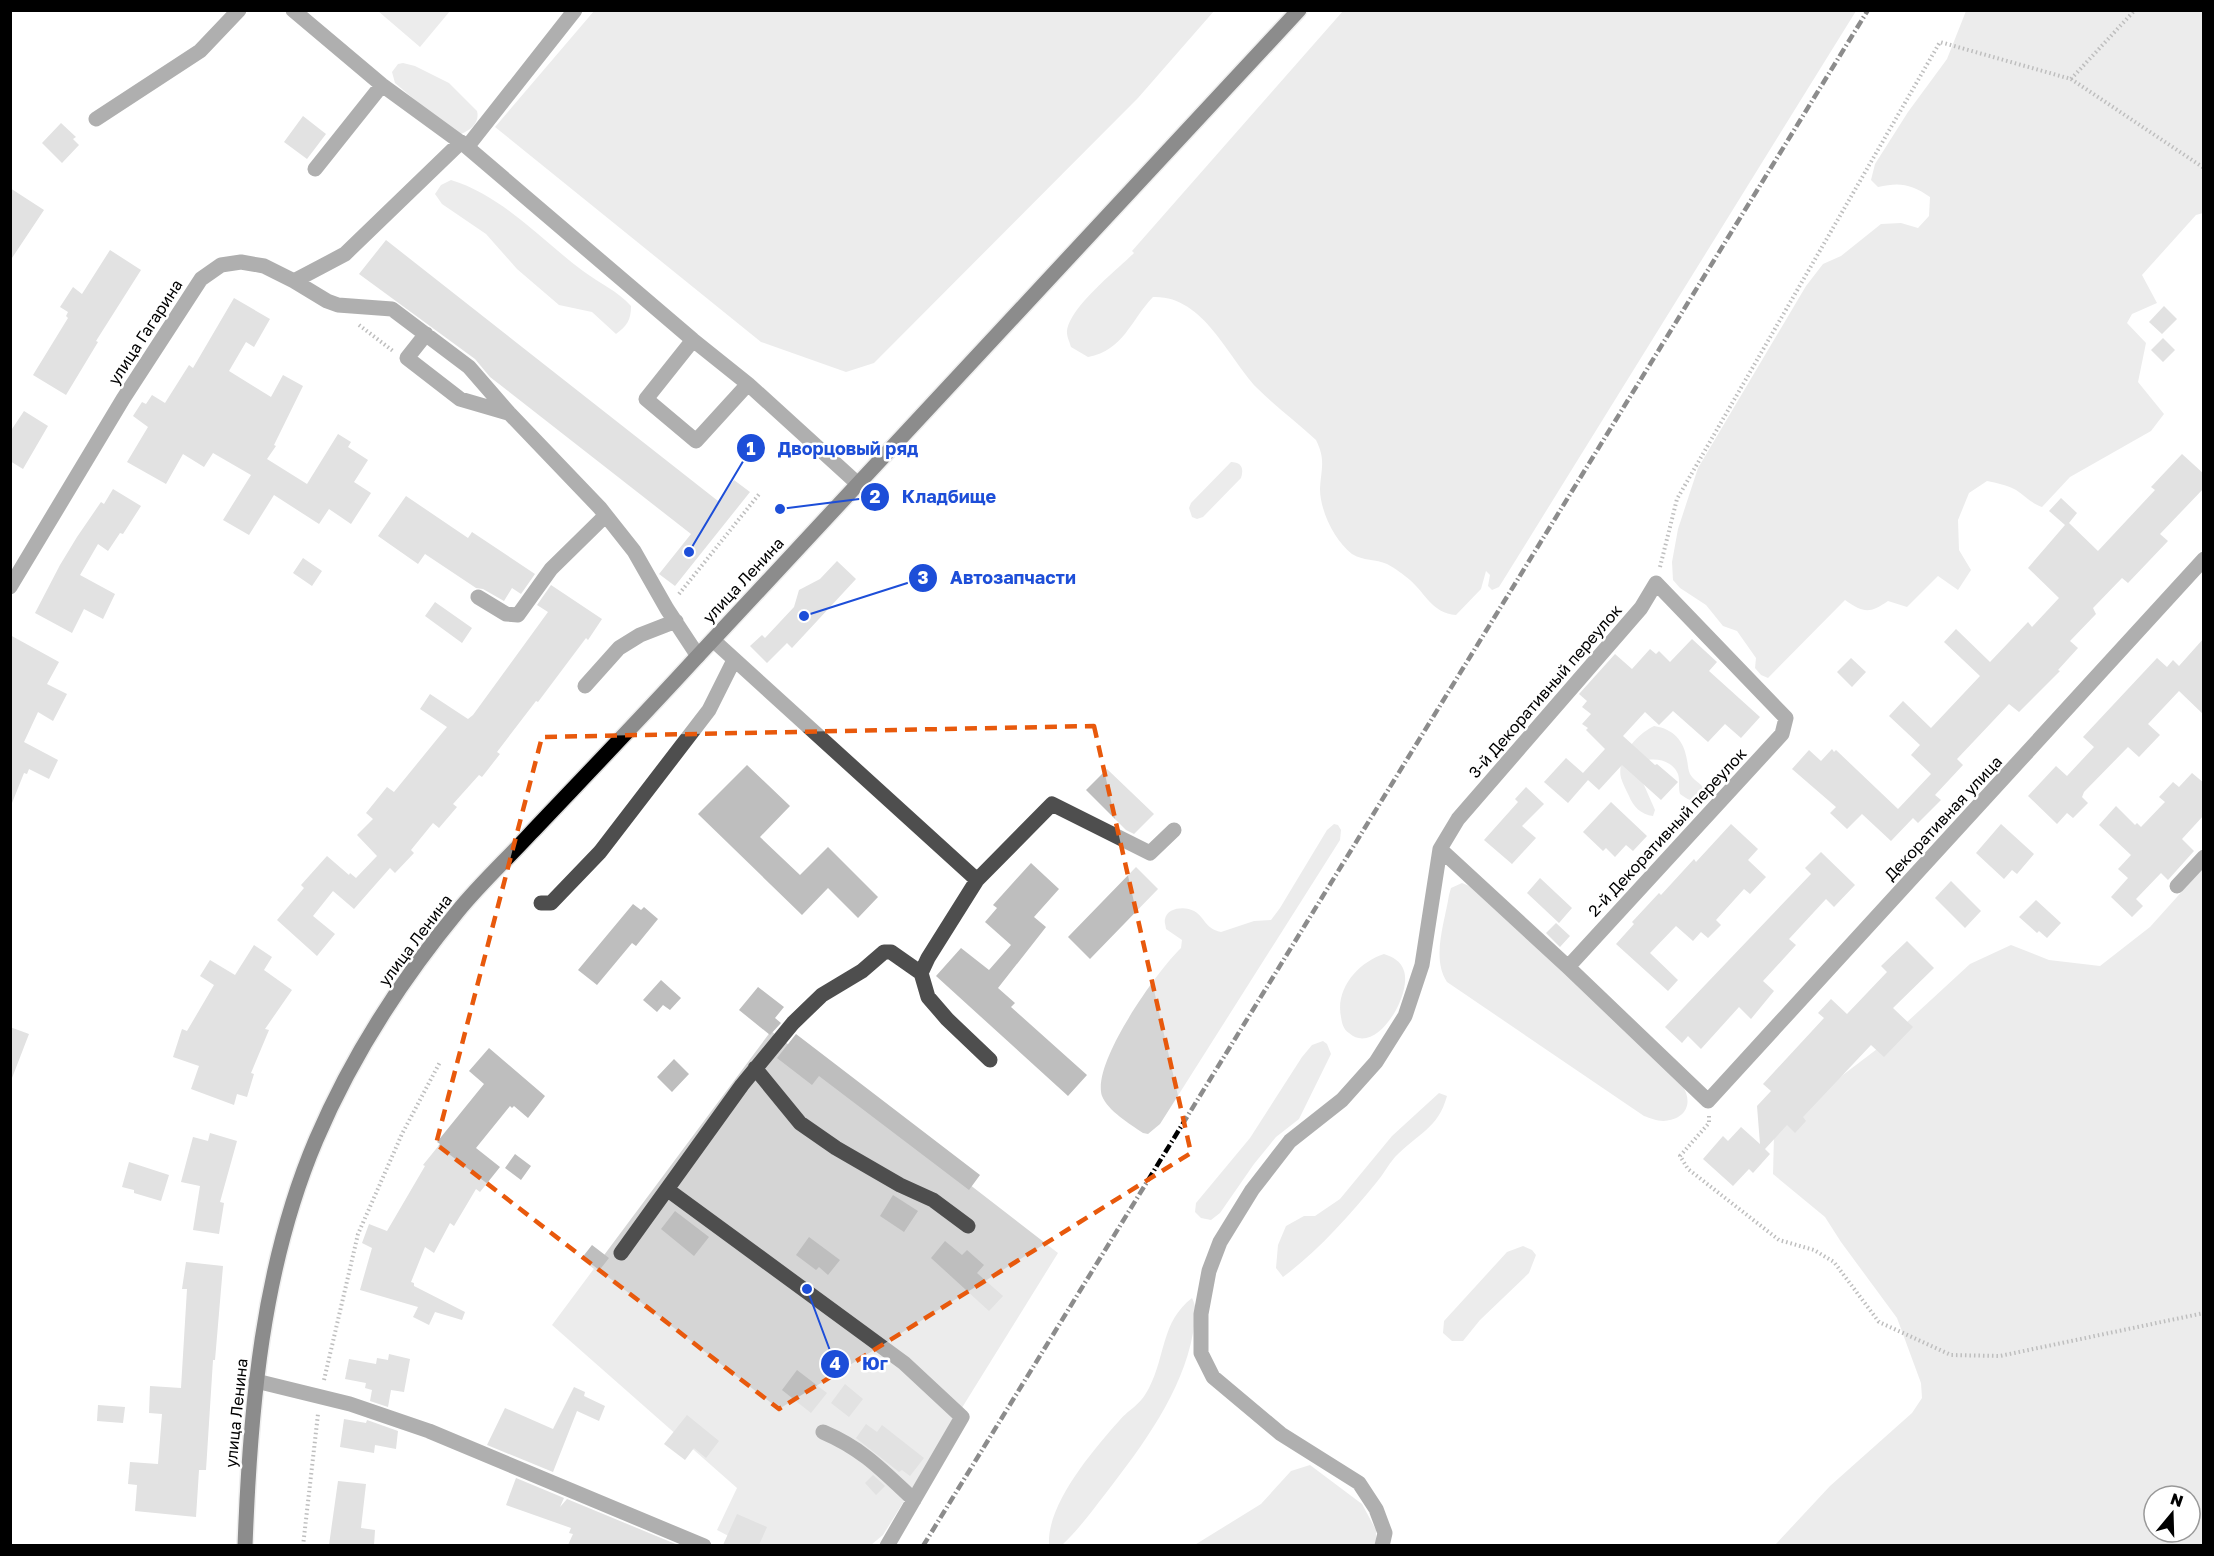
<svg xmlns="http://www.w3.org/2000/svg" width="2214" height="1556" font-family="'Golos Text',sans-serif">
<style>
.green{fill:#d5d5d5;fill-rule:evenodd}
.building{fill:#bebebe}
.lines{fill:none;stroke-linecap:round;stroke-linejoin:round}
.major-casing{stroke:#dbdbdb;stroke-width:18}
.path{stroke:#707070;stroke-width:4;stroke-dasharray:1.5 3;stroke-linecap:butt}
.minor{stroke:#4e4e4e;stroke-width:15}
.major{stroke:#000;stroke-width:15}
.rail{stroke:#000;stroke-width:4.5;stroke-dasharray:9 3 1.5 3;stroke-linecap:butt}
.marked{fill:none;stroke:#e8590c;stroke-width:4.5;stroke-dasharray:12 8;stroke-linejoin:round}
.labels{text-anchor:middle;stroke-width:5;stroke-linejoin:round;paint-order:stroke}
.street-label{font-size:16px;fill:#000;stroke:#fff}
.leader{fill:none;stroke:#1d4ed8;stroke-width:2}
.callout-dot{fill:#1d4ed8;stroke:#fff;stroke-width:2}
.mark-label{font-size:18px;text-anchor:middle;font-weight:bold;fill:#fff}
.callout-label{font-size:18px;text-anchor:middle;font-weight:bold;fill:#1d4ed8;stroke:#fff;stroke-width:5;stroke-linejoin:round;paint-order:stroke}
</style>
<rect width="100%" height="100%" fill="#fff"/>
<!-- green -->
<path class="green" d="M378,11H450L420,47Z
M594,11V10L1214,11L1138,98L874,363L846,372L761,342L495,127Z
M1343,11H1856L1499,587L1492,590L1488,586L1490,575L1486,571L1481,589L1456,615C1432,613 1426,594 1410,580C1404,575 1395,568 1387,564C1376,559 1363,561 1352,554C1335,541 1320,511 1320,489C1321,469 1326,460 1316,440C1297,422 1275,406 1257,388C1227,356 1203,295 1153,297C1130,321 1124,350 1088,357L1071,347C1070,343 1067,337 1067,333C1067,309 1118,269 1134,253L1132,251Z
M1966,11H2203V213L2196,215L2142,275L2157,303L2132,314L2127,323L2146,343L2138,382L2164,414L2151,431L2070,477L2042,507C2032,504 2025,496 2016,490C2007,485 1997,483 1987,481L1969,493L1958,520L1959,550L1971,570L1958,590L1938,576L1907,607L1888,601C1869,614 1864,613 1845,600L1768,678L1761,675L1755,668L1756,658L1737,631L1723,626L1706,605L1680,588L1673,580L1672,562L1678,529L1698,468L1806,286L1823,264L1841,256L1881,224L1901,223L1918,228L1929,216L1930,197C1911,184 1900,182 1878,187L1871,180L1875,164L1908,112L1947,59Z
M403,63L415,66L449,83L477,111C480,122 471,130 461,134L450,130L395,83L392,72L398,64Z
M451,180C503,196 540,239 583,271C599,283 618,291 631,306C631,320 627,326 616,334L592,312L559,305L517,269L486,234L442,204L435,194L441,185Z
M1231,462C1242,462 1244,469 1241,478L1203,517L1197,519L1192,517L1189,508L1191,503Z
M1654,726C1674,729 1684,741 1687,760C1688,764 1688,770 1690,774C1695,783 1705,783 1705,795C1698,806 1688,800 1680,794C1678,788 1680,780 1678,774C1673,762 1659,758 1648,760L1640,776L1655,810L1653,816C1641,815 1633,806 1629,796C1626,790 1623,784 1621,778C1616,758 1637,734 1654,726Z
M1334,824L1338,825L1341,830L1340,840L1160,1124L1148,1134L1143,1133C1130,1124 1108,1111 1102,1096C1091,1063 1158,970 1181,948L1182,940L1166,929C1166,926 1164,922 1165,919C1167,907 1186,906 1194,911C1206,918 1204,928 1221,932L1254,921L1271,920L1280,908L1327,830Z
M2203,868V1545H1775L1830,1486L1912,1413L1922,1398L1921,1383L1897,1318L1841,1242L1825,1217L1773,1174L1774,1135L1806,1103L1881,1046L1970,964L2011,945L2049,960L2100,966L2150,927ZM2154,1496H2190V1532H2154Z
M1462,883L1479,890L1682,1085C1694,1103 1686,1120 1663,1121C1657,1121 1650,1118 1644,1116L1447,982C1431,958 1445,922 1449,895L1451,888Z
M1384,954C1393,957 1401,961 1404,971C1412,995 1376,1057 1349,1033C1343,1029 1342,1023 1341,1017C1335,988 1359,962 1384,954Z
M771,1031L1058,1253L883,1535L871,1545H746L717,1530L737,1488L552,1325Z
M1323,1041L1327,1044L1331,1054L1299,1119L1276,1137L1254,1164L1220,1213L1211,1220L1201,1218L1195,1212L1196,1203L1250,1138L1302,1057L1312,1045Z
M1439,1093L1447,1096C1438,1129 1417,1134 1395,1157C1388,1165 1383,1175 1376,1183C1349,1216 1317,1252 1283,1277L1276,1268L1278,1245L1286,1226L1304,1216H1315L1340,1199L1392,1136Z
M1523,1246L1532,1250L1536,1255L1529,1273L1480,1320L1463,1341H1452L1443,1333L1444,1321L1507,1252Z
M1192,1298C1198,1309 1195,1320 1193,1333C1182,1393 1143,1445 1106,1493C1092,1511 1079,1529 1062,1545L1049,1544C1047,1504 1093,1450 1119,1421C1131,1407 1139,1407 1149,1388C1166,1355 1161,1322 1192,1298Z
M1310,1465L1362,1504L1376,1530V1545L1193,1546L1261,1504L1291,1471Z"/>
<!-- building -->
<path class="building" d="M303,116L326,134L307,159L284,142Z
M61,123L76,137L73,139L79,145L62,163L42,143Z
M10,188L44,210L10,261Z
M386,240L718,501L734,480L750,492L675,586L659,574L691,534L490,377L475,359L359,274Z
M110,250L141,270L96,341L98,342L66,395L33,375L68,318L66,316L68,312L60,307L73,287L82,294Z
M234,298L270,319L254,347L246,342L229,371L271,397L283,375L303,386L274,445L276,446L267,459L307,484L338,434L351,442L348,447L368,460L354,482L371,493L351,524L329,509L319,524L274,495L249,535L223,520L251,475L213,453L204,467L183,454L166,484L127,462L148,427L133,416L142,402L146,404L152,395L165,403L189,365L193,368Z
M2164,306L2177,319L2162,334L2149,322Z
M2163,338L2175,350L2163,362L2151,350Z
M24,411L48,426L23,469L10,461V432Z
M2182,454L2204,474V488L2160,534L2168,541L2128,583L2122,578L2093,608L2096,614L2070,641L2078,648L2058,670L2060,671L2019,712L2009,704L1957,759L1963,765L1935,795L1941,800L1918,823L1913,818L1891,841L1862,814L1847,829L1830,813L1836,807L1792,769L1809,750L1821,761L1832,749L1834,752L1836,750L1898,809L1931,774L1911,755L1920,745L1889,716L1903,701L1931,728L1980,676L1944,642L1956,629L1990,662L2028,622L2032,627L2059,598L2028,568L2065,525L2049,511L2061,498L2077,513L2069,523L2098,551L2155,490L2151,487Z
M113,489L141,506L123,534L120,533L108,551L98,544L80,575L115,594L103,619L84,609L72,633L35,613L60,565L77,537L101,502L104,504Z
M406,496L468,538L472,532L535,574L521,594L512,588L504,601L483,589L476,588L425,554L418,564L378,536Z
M303,558L322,571L312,586L293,573Z
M837,561L856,579L792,648L787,643L767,663L750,646L762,635L765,638L794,607L799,590L820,579Z
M551,585L602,619L588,640L586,638L538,702L536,701L497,752L500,754L482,777L479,775L453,804L457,807L439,828L433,823L411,850L414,853L395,873L390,868L354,909L333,891L313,916L335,934L317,956L277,920L304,888L301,885L327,856L349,875L350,873L356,878L377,856L357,835L373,819L366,813L387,787L394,792L447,727L420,709L430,694L468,719L473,715L548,612L537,605Z
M435,602L472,628L462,643L425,616Z
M10,635L59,662L47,684L67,694L53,721L38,712L24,742L58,760L49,779L29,769L27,774L24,773L12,803Z
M2204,638V715L2179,691L2148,724L2160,735L2139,757L2128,747L2084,792L2082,797L2088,803L2073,818L2067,813L2057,824L2028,796L2056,766L2067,776L2094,747L2083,737L2157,658L2167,667L2173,660L2179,666Z
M1692,639L1717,662L1709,671L1760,717L1741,738L1725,724L1708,742L1673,711L1659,725L1645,712L1623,736L1655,765L1657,764L1678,782L1661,800L1622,765L1599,790L1588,780L1568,803L1544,782L1566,758L1583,773L1605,749L1586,730L1588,728L1582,724L1591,714L1582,707L1587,701L1579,694L1615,654L1632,669L1650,649L1656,654L1659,651L1670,662Z
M1851,658L1866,672L1852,687L1837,672Z
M747,765L790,806L760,837L800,875L828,847L878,897L858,918L828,888L802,915L698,814Z
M1107,769L1154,814L1134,834L1126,830L1086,790Z
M2192,773L2204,783V815L2182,839L2194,851L2168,880L2161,873L2136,899L2143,906L2132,917L2111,897L2128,878L2118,869L2131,855L2099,825L2116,806L2135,825L2137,823L2141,827L2165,802L2159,797L2173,782L2179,787Z
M1526,787L1544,804L1522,826L1536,838L1512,864L1484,840L1518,802L1515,799Z
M1611,802L1647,836L1633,851L1626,845L1615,857L1606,848L1603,851L1583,832Z
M1731,824L1758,849L1748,860L1766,877L1750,894L1744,889L1716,920L1721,925L1708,938L1701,932L1693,941L1676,926L1650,953L1678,980L1668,991L1616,944L1634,924L1632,922L1659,893L1661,895L1694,859L1696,862Z
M2001,824L2034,854L2017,874L2012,870L2004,879L1976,853Z
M1821,852L1855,885L1834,907L1826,899L1789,939L1796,945L1763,981L1774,991L1751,1019L1739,1007L1701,1049L1688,1036L1682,1043L1665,1027L1811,874L1805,868Z
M1031,863L1059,889L1034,917L1046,927L998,988L1015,1003L1011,1007L1087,1075L1068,1096L936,976L961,948L989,970L1011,945L985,922L997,908L993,905Z
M1136,867L1158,889L1090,959L1068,937Z
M1540,878L1572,908L1559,923L1527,893Z
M1951,881L1981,911L1965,928L1935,898Z
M2036,900L2061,923L2047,938L2039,931L2037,933L2019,917Z
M633,904L641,910L644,907L658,919L636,946L632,943L597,985L578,970Z
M1556,923L1570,936L1560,947L1546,933Z
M1907,941L1934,968L1893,1008L1913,1027L1884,1057L1871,1045L1803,1117L1806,1121L1795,1133L1787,1125L1765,1149L1770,1154L1753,1173L1749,1169L1733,1186L1703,1159L1723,1136L1728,1141L1741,1127L1760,1144L1757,1106L1771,1091L1763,1084L1824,1018L1818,1013L1831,999L1847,1014L1887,972L1881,966Z
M254,945L272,957L264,970L292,990L265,1029L269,1030L251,1073L254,1074L247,1097L237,1094L234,1105L191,1089L199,1066L173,1057L182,1029L187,1031L214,985L200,976L210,960L235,975Z
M661,980L681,998L670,1010L663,1005L657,1012L643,1000Z
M758,987L784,1007L775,1018L781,1023L770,1035L739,1010Z
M10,1027L29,1034L12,1078H10Z
M796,1034L980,1175L969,1190L819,1076L812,1085L777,1058Z
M489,1048L545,1096L528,1118L514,1106L512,1108L510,1106L476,1148L500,1167L480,1192L476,1189L454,1226L450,1223L434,1253L425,1247L411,1282L414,1283V1286L465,1312L462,1320L435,1312L429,1325L413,1317L418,1307L360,1290L372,1248L362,1243L369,1224L387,1231L425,1166L423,1165L440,1144L437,1142L484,1084L469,1071Z
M674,1059L689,1074L672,1092L657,1077Z
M210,1133L237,1141L220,1202L224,1203L219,1234L193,1230L200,1186L181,1182L193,1137L208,1141Z
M515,1154L531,1166L521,1180L505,1168Z
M129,1162L169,1175L161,1201L134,1193V1190L122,1187Z
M893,1195L918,1211L904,1232L880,1216Z
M675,1211L709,1237L694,1256L661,1229Z
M809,1237L840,1260L828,1275L819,1267L816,1270L796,1255Z
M945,1241L962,1255L967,1250L984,1265L977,1273L1003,1296L989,1311L931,1258Z
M592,1245L609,1258L598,1272L581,1259Z
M186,1262L223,1266L215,1360H213L206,1470H199L196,1517L135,1511L137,1485L128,1484L130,1462L158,1464L162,1414L149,1413L150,1386L181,1388L187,1289H182Z
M389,1354L410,1359L404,1392L391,1390L388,1407L370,1401L372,1390L365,1388L366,1383L345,1379L349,1359L376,1364L377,1358L388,1360Z
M797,1370L827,1393L811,1413L782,1390Z
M845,1384L863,1399L849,1417L831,1403Z
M574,1387L585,1392L584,1396L605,1406L599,1421L577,1411L553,1472L487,1445L505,1408L553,1429Z
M98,1405L125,1407L123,1423L97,1421Z
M687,1415L719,1441L706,1458L694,1448L685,1460L664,1444Z
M344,1419L366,1423L367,1420L398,1431L396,1449L375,1445L374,1453L340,1447Z
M866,1424L877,1432L882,1425L924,1458L910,1476L902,1470L899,1472L856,1438Z
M873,1475L885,1486L876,1495L865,1483Z
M516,1478L564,1498L560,1507L567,1499L678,1545H568L573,1534L569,1533L571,1528L506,1505Z
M338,1481L366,1484L361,1528L375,1530L374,1545H329Z
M737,1514L767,1527L759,1545H723Z"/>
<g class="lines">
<defs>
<path id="major" d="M245,1546C250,1409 262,1267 316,1140C351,1058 401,980 458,911C480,884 506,860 530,834C585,776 641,718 695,659C897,443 1098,226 1299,10"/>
</defs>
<!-- major casing -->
<use href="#major" class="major-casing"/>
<!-- path -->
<path class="path" d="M2071,79L2135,10
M359,325L393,351
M1660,567L1677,499L1940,42L2071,79L2204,168
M679,594L760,493
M1709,1116V1123L1680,1156L1688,1169L1779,1240L1814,1250L1834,1262L1879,1322L1951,1355L2000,1356L2204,1313
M324,1380L358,1234L402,1134L440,1062
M303,1546L318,1414"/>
<!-- minor -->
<path class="minor" d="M293,10L382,85L467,147L693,340L748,384L858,484
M96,119L200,51L239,10
M467,147L575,10
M315,169L382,85
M294,281L327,301L338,305L392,309L469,367L509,413L600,508L634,551L667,609L698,656
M426,334L407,358L460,399L508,413
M693,340L646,399L696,441L748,384
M10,587L123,399L201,279L221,265L241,262L264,266L294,281L345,254L461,142
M478,597L506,614L518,615L551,569L605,516
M713,640L977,880L1052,804L1150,853L1174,830
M585,686L619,648L640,635L676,621
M1440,849L1568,967L1708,1101L2204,559
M977,880L928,958L921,973L928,997L947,1019L990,1060
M2177,886L2204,857
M541,903H551L600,852L709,710L734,660
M755,1068L800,1123L836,1148L900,1185L933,1200L968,1226
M668,1190L904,1363L962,1417L887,1546
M621,1253L742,1085L793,1023L822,995L862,971L884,952H891L921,973
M256,1381L350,1404L429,1431L704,1546
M823,1432C863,1449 883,1471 914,1500
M1382,1546L1385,1533L1376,1509L1359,1483L1281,1434L1213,1377L1201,1353V1314L1209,1271L1220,1242L1252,1190L1290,1141L1342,1100L1376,1062L1405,1016L1422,965L1440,849L1458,819L1641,608L1656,583L1786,718L1782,734L1568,967"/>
<!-- major -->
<use href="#major" class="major"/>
<!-- rail -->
<path class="rail" d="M923,1546L1868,10"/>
</g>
<!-- marked area -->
<path d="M0 0H2214V1556H0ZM1094,726L1191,1153L779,1409L436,1144L542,737Z" fill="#fff" fill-opacity=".55" fill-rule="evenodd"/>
<path class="marked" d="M1094,726L1191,1153L779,1409L436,1144L542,737Z"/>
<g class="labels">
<!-- street labels -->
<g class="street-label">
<text transform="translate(145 332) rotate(-57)" y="6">улица Гагарина</text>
<text transform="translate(743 580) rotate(-47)" y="6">улица Ленина</text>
<text transform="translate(1545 691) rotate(-49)" y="6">3-й Декоративный переулок</text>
<text transform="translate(1943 818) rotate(-47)" y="6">Декоративная улица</text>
<text transform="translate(1667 832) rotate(-47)" y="6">2-й Декоративный переулок</text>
<text transform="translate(415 940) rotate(-53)" y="6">улица Ленина</text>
<text transform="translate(236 1413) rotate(-84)" y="6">улица Ленина</text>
</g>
</g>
<!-- callouts -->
<path class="leader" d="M689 552L751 448M780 509L875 497M804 616L923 578M807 1289L835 1364"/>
<g class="callout-dot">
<circle cx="689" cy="552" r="6"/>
<circle cx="780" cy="509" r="6"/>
<circle cx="804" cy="616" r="6"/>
<circle cx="807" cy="1289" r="6"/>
<circle cx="751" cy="448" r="15"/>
<circle cx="875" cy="497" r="15"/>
<circle cx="923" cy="578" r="15"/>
<circle cx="835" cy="1364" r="15"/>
</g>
<g class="mark-label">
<text x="751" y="455">1</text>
<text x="875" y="503">2</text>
<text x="923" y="584">3</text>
<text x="835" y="1370">4</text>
</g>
<g class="callout-label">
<text x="848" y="455">Дворцовый ряд</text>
<text x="949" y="503">Кладбище</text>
<text x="1013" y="584">Автозапчасти</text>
<text x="875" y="1370">Юг</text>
</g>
<!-- border -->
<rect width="2214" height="1556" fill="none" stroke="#000000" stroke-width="24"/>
<!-- north arrow -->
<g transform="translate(2172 1514) rotate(19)"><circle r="28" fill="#ffffff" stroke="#999999" stroke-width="1.5"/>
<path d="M0-4.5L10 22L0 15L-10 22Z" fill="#000000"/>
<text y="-9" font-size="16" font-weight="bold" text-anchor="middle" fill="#000000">N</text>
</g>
</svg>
